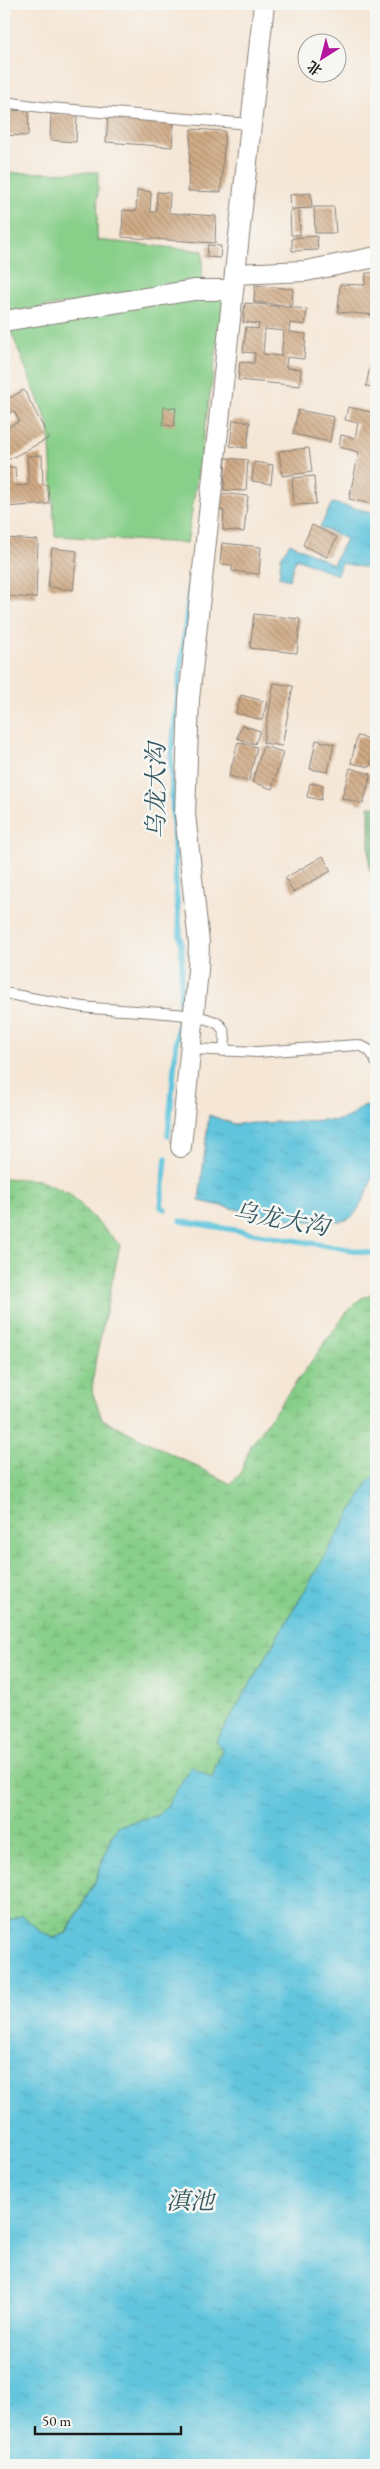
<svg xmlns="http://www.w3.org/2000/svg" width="380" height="2469" font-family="'EB Garamond','Noto Serif SC',serif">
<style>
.green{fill:#88cf8a;stroke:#527653}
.forest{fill:url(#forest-firs);stroke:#456749}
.wetland{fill:url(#wetland-marsh);stroke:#527653}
.water{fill:url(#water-ripples);stroke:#3e707c}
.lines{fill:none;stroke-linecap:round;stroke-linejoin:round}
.stream{stroke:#60c5dd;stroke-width:5.5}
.building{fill:url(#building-back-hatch);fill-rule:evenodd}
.lane-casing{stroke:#888178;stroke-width:12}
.street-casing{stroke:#888178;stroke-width:22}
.lane{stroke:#fff;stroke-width:10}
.street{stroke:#fff;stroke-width:20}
.labels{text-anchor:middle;stroke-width:5;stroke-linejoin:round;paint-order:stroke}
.water-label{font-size:24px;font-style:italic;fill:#345760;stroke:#f6f6f2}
</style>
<defs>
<pattern id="forest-firs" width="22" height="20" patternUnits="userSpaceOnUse" patternTransform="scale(1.25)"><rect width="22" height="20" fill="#6eb276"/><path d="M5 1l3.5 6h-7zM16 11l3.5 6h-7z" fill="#5a9060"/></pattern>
<pattern id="wetland-marsh" width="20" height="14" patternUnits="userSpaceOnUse" patternTransform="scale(1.25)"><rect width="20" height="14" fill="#88cf8a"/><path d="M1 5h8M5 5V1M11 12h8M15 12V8" fill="none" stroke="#75b176"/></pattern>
<pattern id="water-ripples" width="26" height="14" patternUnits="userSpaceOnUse" patternTransform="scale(1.25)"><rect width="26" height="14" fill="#60c5dd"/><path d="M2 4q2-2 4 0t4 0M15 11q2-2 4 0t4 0" fill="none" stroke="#53a9bd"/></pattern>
<pattern id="building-back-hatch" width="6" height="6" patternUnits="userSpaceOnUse" patternTransform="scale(1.25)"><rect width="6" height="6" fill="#d0aa85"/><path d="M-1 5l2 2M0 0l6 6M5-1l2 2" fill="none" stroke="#a88a6c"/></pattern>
</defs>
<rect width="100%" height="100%" fill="#f6f6f2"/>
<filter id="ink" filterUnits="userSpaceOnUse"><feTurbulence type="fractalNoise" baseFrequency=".02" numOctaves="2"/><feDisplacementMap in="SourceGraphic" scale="10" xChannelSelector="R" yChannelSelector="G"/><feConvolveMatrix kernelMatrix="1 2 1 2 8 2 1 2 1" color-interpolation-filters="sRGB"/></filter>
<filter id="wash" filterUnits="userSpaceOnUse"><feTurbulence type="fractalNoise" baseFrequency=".0096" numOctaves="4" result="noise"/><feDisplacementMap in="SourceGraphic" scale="20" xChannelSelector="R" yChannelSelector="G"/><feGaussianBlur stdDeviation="1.12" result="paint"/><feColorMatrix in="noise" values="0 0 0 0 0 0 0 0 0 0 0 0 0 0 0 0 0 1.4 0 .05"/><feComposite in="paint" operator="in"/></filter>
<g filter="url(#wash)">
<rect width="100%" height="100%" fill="#f5e6d5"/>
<!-- green -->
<path class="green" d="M98,172L97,240L203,251L202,284L4,313V173Z
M225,297L187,543L55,536L49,427L9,326L173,301Z"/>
<!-- forest -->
<path class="forest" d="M369,806H376V881L369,868Z"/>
<!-- wetland -->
<path class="wetland" d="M4,1178L38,1180L70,1194L120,1245L95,1363L92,1391L102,1419L231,1484L240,1474L251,1445L347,1312L360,1299L376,1292V1474L369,1481L216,1742L222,1749L212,1778L191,1767L167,1806L158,1815L119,1826L111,1837L95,1882L66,1933L54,1938L41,1932L22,1915L10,1920L4,1932Z"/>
<!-- water -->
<path class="water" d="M332,503L376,513V570L341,563L337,575L296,558L289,580L279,577L281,557L290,543L333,564L346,539L320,527Z
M363,1106H371L376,1109C376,1127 378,1146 376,1163C374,1176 361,1211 350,1218C329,1232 227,1207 199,1201L209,1115L234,1124L325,1120C343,1122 349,1118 363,1106Z
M376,1474V2465H4V1932L10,1920L22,1915L41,1932L54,1938L67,1933L95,1882L111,1837L119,1826L158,1815L167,1806L191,1766L212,1778L222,1749L216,1742L369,1481Z"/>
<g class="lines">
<!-- stream -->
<path class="stream" d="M180,1008L182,956L176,891L171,759L191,575
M168,1136L178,1023
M165,1209L161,1207L166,1158
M181,1221L376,1254"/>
</g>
<g id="blocks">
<!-- building -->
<path class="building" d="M4,110L29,111L28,136L4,135Z
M51,114L77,115L76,142L50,140Z
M108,117L174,122L172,147L106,142Z
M191,129L225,131L221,192L188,191Z
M137,190L151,192L150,212H156L157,192L170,193L169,213L216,216L215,243L122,237L123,210L136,211Z
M311,193L312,208L291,209L290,195Z
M314,207H334L336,233H315Z
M299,210L300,235H291L290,211Z
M317,236L318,250L292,251V238Z
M208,245L221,246L220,258L207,257Z
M366,273H376V315L338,312L340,284L365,285Z
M255,285L293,289L292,306L254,302Z
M245,303L307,309L305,325L290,323L289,332L306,334L304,359L287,357L286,368L301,369L300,386L238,380L240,362L254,363L255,353L243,352L246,327L258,329L259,324L243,322ZM265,329L284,331L281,356L263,354Z
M375,342H376V388L366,386Z
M24,390L49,438L4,462V422L7,428L19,421L14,411L4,416V401Z
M164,407L176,408L174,426L163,425Z
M348,407L376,413V505L349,499L359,452L339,447L341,435L355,438L358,423L345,420Z
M298,410L334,417L330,442L293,434Z
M233,420L250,422L247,448L230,446Z
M309,448L312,472L282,476L279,451Z
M42,455L43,485H48L49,504L4,507V468L15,467L16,486L29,485L27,456Z
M226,458L248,460L246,491L224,490Z
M254,462L273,465L271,484L252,481Z
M314,476L316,504L294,505L292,478Z
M220,493L248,496L244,532L223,530L224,511L219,510Z
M312,525L337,537L327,557L303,545Z
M4,538L38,540L36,598L4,596Z
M222,543L261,547L259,574L232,571V565L220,564Z
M52,548L77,551L73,590L48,587Z
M254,614L300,619L297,653L250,648Z
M274,683L293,686L282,746L263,743Z
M241,695L267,702L262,720L236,713Z
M242,725L260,731L255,744L237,738Z
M357,736L376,740L370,767L351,763Z
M316,740L334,744L328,772L310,769Z
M238,742L257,747L249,781L229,776Z
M263,746L283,752L272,789L252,782Z
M350,768L371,774L363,804L342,798Z
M310,783L323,785L321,800L307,797Z
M323,856L331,871L293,892L285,878Z"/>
</g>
</g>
<g filter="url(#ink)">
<use href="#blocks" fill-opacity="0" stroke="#888178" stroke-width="1"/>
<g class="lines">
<defs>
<path id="lane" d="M4,102L49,108L251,124
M4,993C30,998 57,1003 83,1007C111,1011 197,1011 217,1023C227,1029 225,1040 224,1051
M192,1049L258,1052L357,1045C368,1048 372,1051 376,1062"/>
<path id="street" d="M235,274L306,271L376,257
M4,321L194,290H233
M181,1147L198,970L199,943L185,814L189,699L264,4"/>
</defs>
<!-- lane casing -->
<use href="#lane" class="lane-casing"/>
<!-- street casing -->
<use href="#street" class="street-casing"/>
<!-- lane -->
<use href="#lane" class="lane"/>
<!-- street -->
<use href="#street" class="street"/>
</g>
</g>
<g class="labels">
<!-- water labels -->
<g class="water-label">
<text transform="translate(156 791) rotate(-90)" y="8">乌龙大沟</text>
<text transform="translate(281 1219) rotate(10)" y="8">乌龙大沟</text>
<text x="190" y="2209">滇池</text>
</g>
</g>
<!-- margin -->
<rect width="380" height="2469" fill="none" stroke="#f6f6f2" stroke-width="20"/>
<!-- north arrow -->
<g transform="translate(322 58) rotate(216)"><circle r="24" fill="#f6f6f2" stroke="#9f9f9c"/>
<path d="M0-4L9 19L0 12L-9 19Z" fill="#b5179e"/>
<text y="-8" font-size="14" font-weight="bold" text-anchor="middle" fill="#1c1c1c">北</text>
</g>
<!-- scale -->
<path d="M35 2426v8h146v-8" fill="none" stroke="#1c1c1c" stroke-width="2.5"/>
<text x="42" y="2426" font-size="15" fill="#1c1c1c" stroke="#f6f6f2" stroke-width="4" paint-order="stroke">50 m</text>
</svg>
